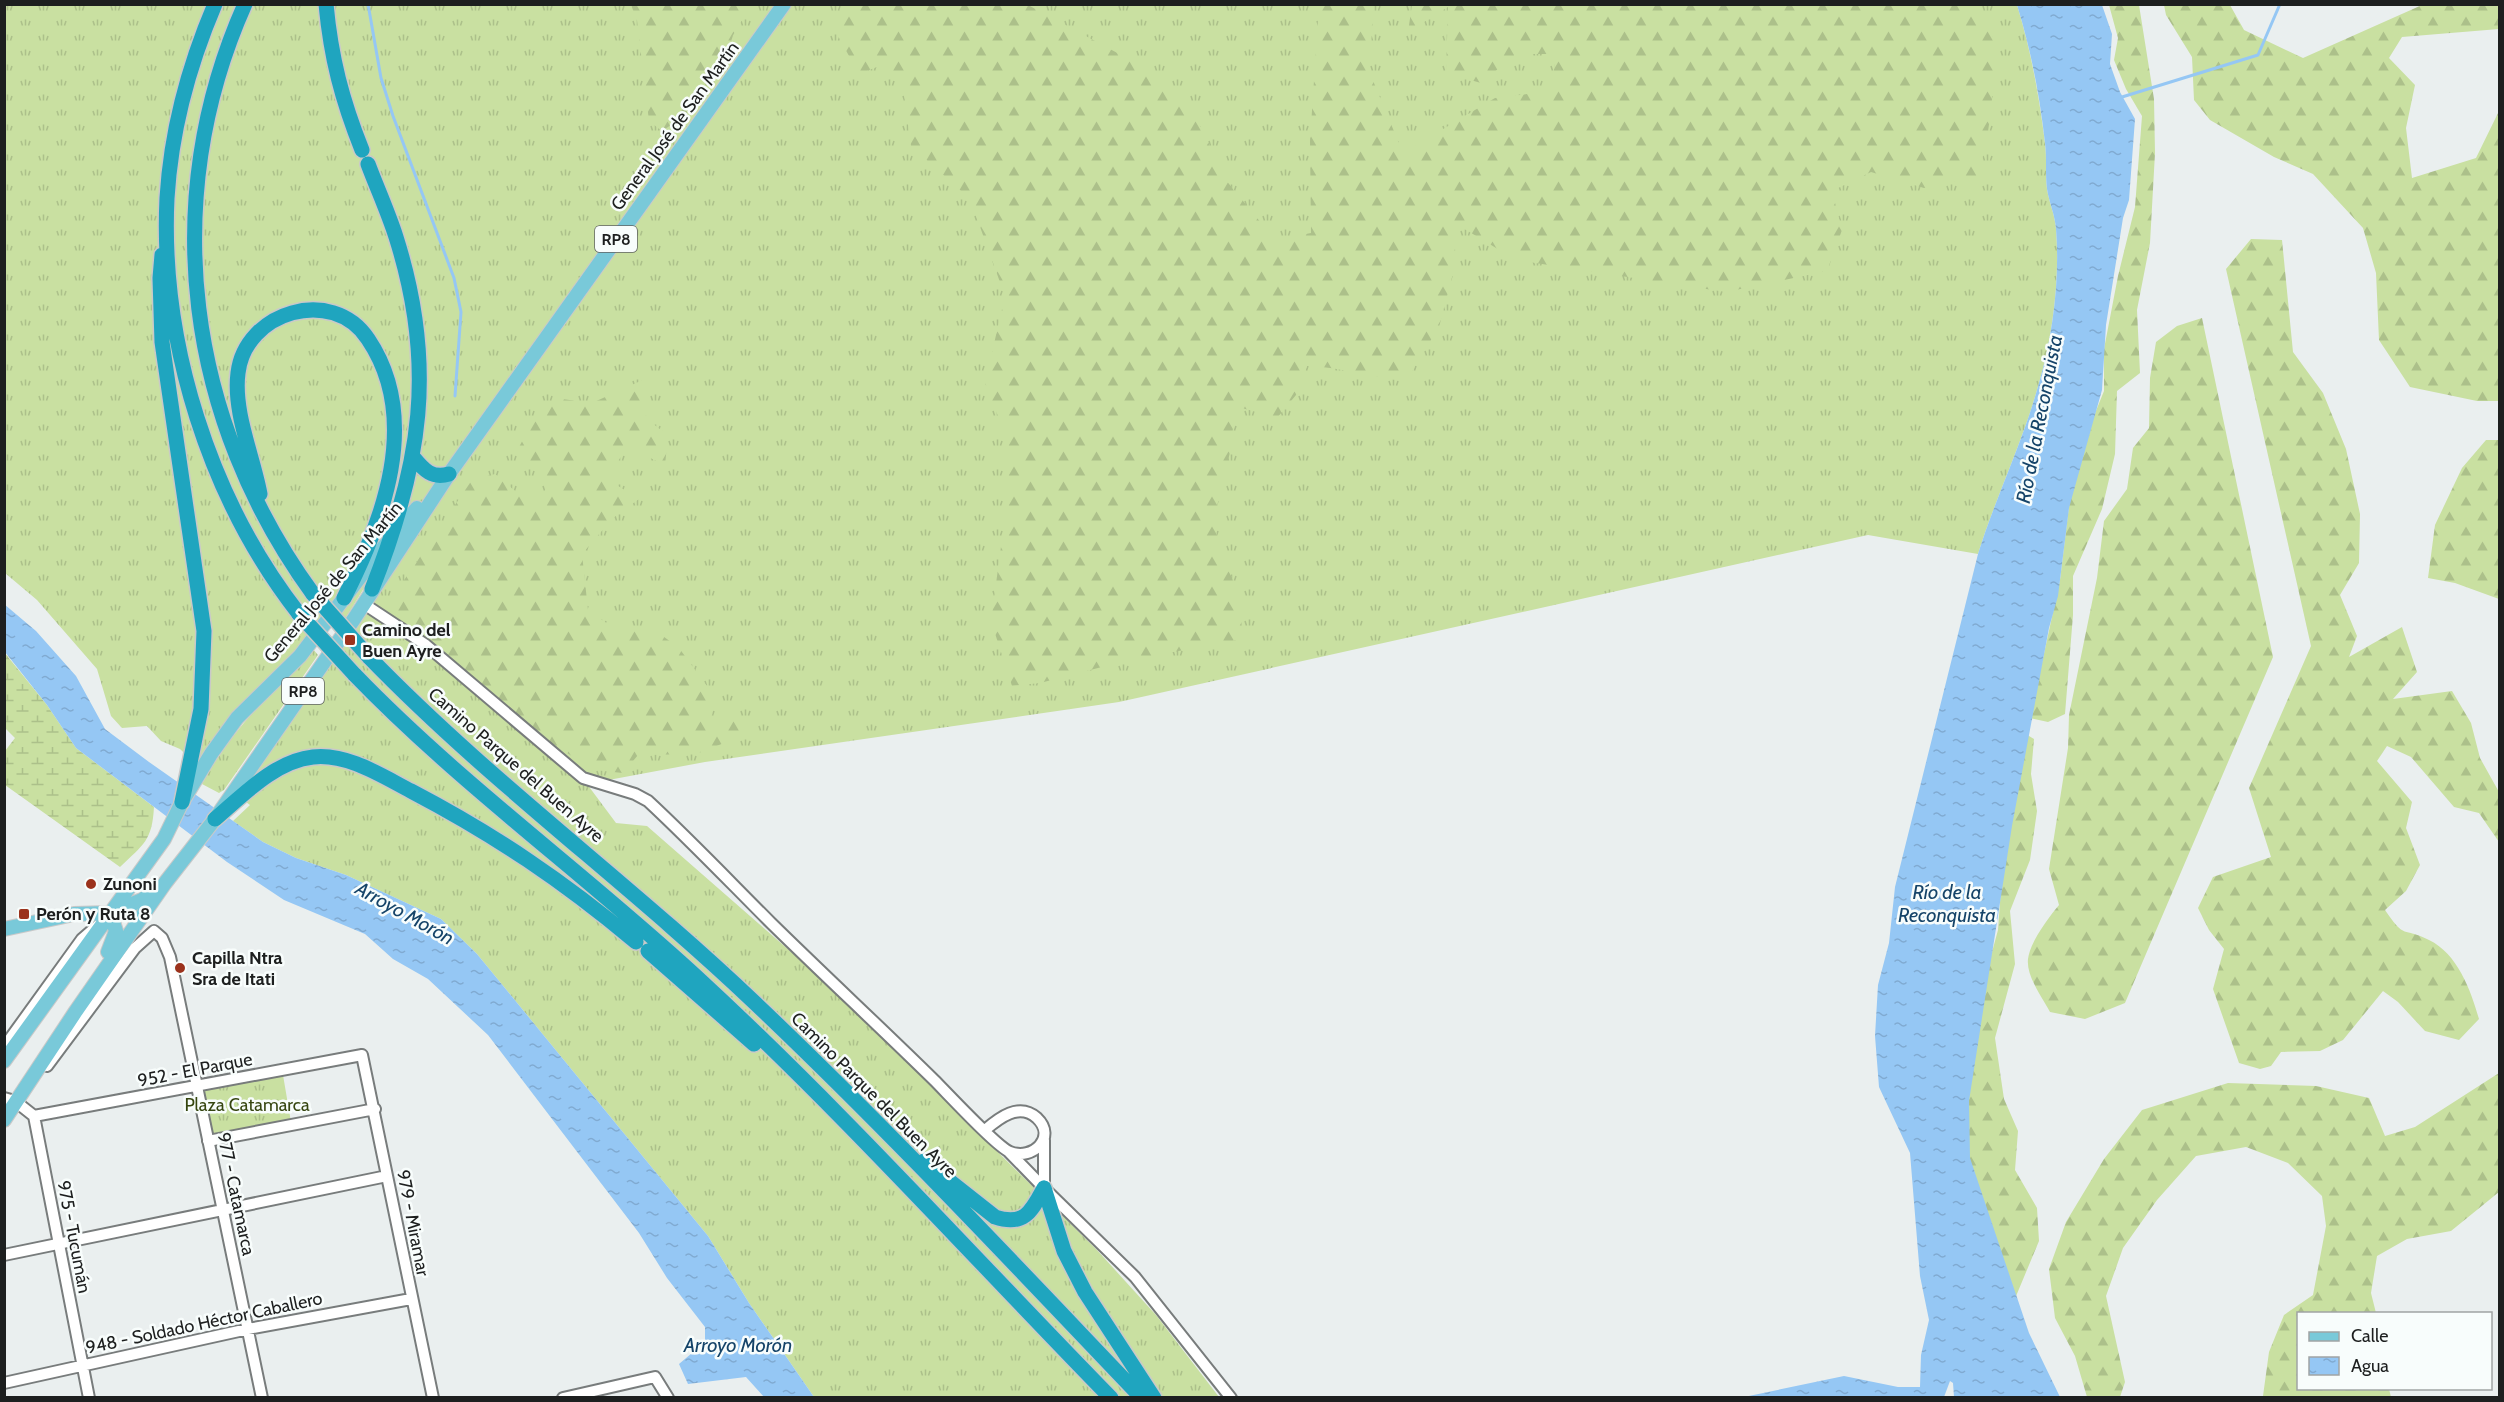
<svg xmlns="http://www.w3.org/2000/svg" width="2504" height="1402" font-family="Cabin,sans-serif">
<style>
.grass{fill:url(#grass-tufts)}
.forest{fill:url(#forest-firs)}
.wetland{fill:url(#wetland-marsh)}
.water{fill:url(#water-ripples)}
.lines{fill:none;stroke-linecap:round;stroke-linejoin:round}
.stream{stroke:#95c7f4;stroke-width:3}
.minor-casing{stroke:#787c7c;stroke-width:14}
.major-casing{stroke:#c9c9c9;stroke-width:16}
.highway-casing{stroke:#c9c9c9;stroke-width:18}
.minor{stroke:#fff;stroke-width:10}
.major{stroke:#79c9d9;stroke-width:14}
.highway{stroke:#1fa5bf;stroke-width:15}
.highway-bridge-casing{stroke:#c9c9c9;stroke-width:18;stroke-linecap:butt}
.highway-bridge{stroke:#1fa5bf;stroke-width:15}
.poi-dot{fill:#9b321c;stroke:#f8fdfc;stroke-width:2}
.labels{text-anchor:middle;stroke-width:5;stroke-linejoin:round;paint-order:stroke}
.shield{fill:#f8fdfc;stroke:#5f6261;stroke-width:1.5}
.shield-label{font-size:16px;font-weight:bold;fill:#1d1f1f}
.street-label{font-size:18px;fill:#1d1f1f;stroke:#f8fdfc}
.poi-label{font-size:18px;font-weight:bold;fill:#1d1f1f;stroke:#f8fdfc;text-anchor:start}
.park-label{font-size:18px;fill:#364610;stroke:#f8fdfc}
.water-label{font-size:20px;font-style:italic;fill:#154469;stroke:#f8fdfc}
</style>
<defs>
<pattern id="grass-tufts" width="24" height="20" patternUnits="userSpaceOnUse" patternTransform="scale(1.5)"><rect width="24" height="20" fill="#c9e0a1"/><path d="M3 7l-1-3M5 7V3M7 7l1-3M15 17l-1-3M17 17v-4M19 17l1-3" fill="none" stroke="#acc08a"/></pattern>
<pattern id="forest-firs" width="22" height="20" patternUnits="userSpaceOnUse" patternTransform="scale(1.5)"><rect width="22" height="20" fill="#c9e0a1"/><path d="M5 1l3.5 6h-7zM16 11l3.5 6h-7z" fill="#acc08a"/></pattern>
<pattern id="wetland-marsh" width="20" height="14" patternUnits="userSpaceOnUse" patternTransform="scale(1.5)"><rect width="20" height="14" fill="#c9e0a1"/><path d="M1 5h8M5 5V1M11 12h8M15 12V8" fill="none" stroke="#acc08a"/></pattern>
<pattern id="water-ripples" width="26" height="14" patternUnits="userSpaceOnUse" patternTransform="scale(1.5)"><rect width="26" height="14" fill="#95c7f4"/><path d="M2 4q2-2 4 0t4 0M15 11q2-2 4 0t4 0" fill="none" stroke="#80aad1"/></pattern>
</defs>
<rect width="100%" height="100%" fill="#eaefef"/>
<!-- grass -->
<path class="grass" d="M4,5H2017C2031,50 2039,96 2045,143C2047,158 2045,174 2047,189C2049,202 2055,215 2056,229C2060,278 2053,335 2039,383C2023,442 1996,496 1978,554L1868,535L1119,702L705,762L587,784L616,823L647,826L830,986L1096,1249L1156,1315L1219,1397H814L749,1303L708,1236L477,954L441,919L346,875L296,858L263,842L233,821L250,805L232,792L445,478L256,698L202,770L180,749L161,741L147,726L122,728L111,716L97,669L37,600L5,573Z
M368,577L369,580L345,619L339,612Z
M313,649L318,655L224,790L219,793L202,784C230,731 272,692 313,649Z
M283,1075L291,1122L212,1136L204,1089Z"/>
<!-- forest -->
<path class="forest" d="M631,5H745L742,20L686,115L662,131L649,121L637,20Z
M843,5H1028L1162,77L1204,131L1220,173L1275,240L1311,233L1310,141L1319,5H1374L1369,71L1403,153L1495,98L1527,94L1552,86L1556,54H1516L1481,83L1446,73L1448,7L1408,32L1412,5H1978L1995,41L1991,114L1979,176L1924,188L1871,172L1832,191L1842,230L1827,271L1726,292L1516,260L1453,222L1456,262L1439,327L1406,381C1373,378 1341,367 1307,366L1296,395L1277,418L1235,406L1231,448L1213,523L1239,599L1243,639L1125,661L1040,683L1012,686L991,621L1007,502V439L985,383L1005,296L970,199L911,146L904,94L887,63L859,74L833,27Z
M2109,5H2139L2154,99L2155,153L2150,243L2137,310L2140,373L2117,391L2115,454L2102,509L2073,576V615L2065,714L2048,722L2030,718L2060,580L2074,465L2104,391V349L2118,276L2135,207L2142,116L2126,89L2114,60L2118,38Z
M2164,5H2230L2244,30L2303,58L2422,5H2499V29L2402,37L2389,58L2415,85L2406,128L2412,178L2476,158L2499,111V401H2477L2410,387L2379,340L2376,273L2363,228L2313,174L2274,157L2210,120L2194,100L2192,57L2166,15Z
M2251,239L2282,240L2293,352L2323,393L2346,449L2360,514L2359,563L2340,595L2357,636L2349,657L2402,627L2417,672L2393,699L2452,691L2471,723L2480,758L2499,792V842L2479,813L2454,807L2411,757L2387,746L2377,761L2412,802L2406,828L2420,865L2406,891L2385,910C2406,941 2402,926 2429,940C2458,954 2471,991 2479,1019L2459,1040L2425,1031L2398,1002L2383,991L2343,1040L2320,1051L2281,1052L2271,1066L2260,1069L2239,1063L2213,989L2224,949L2209,930L2198,908L2213,877L2271,857L2249,788L2311,646L2226,269Z
M2202,318L2273,657L2125,1003L2085,1019L2050,1012C2042,997 2026,976 2028,959C2030,942 2049,917 2059,905L2049,869L2068,748L2069,715L2097,578L2104,521L2127,489L2133,448L2149,428L2150,378L2156,342L2177,326Z
M647,378C638,411 641,416 668,435L665,465L627,447L607,479L639,499L613,518L582,554L588,610L615,629L652,628L679,648L707,686L713,717L744,721L742,736L696,754L638,755L623,773L594,770L548,741L390,621L394,595L472,480L495,474L521,496L545,501V476L518,449L537,413L562,399L592,403Z
M2486,440H2499V599L2455,583L2428,578L2435,525L2462,468Z
M2024,733L2034,739L2031,774L2037,811L2030,860L2010,911L2015,964L1995,1038L2004,1099L2018,1131L2015,1170L2037,1208L2039,1241L2014,1301L1961,1169L1979,1000L1998,930L2004,847Z
M2499,1073V1192L2451,1231L2407,1239L2377,1256L2371,1293L2376,1313L2298,1314V1388L2389,1389L2391,1397L2263,1396L2269,1352L2284,1315L2313,1295L2326,1226L2322,1196L2288,1163L2246,1147L2196,1156L2157,1200L2123,1248L2106,1296L2125,1382L2120,1397H2087L2075,1356L2055,1318L2049,1269L2066,1222L2104,1159L2142,1110L2228,1083L2316,1086L2369,1098L2385,1136L2415,1127Z"/>
<!-- wetland -->
<path class="wetland" d="M4,652L47,705L76,748L154,807C152,841 144,844 120,867L5,785V751L15,738L5,728Z"/>
<!-- water -->
<path class="water" d="M2017,5H2102L2112,34L2110,64L2120,92L2135,119L2129,200L2123,218L2106,325L2102,390L2069,508L2058,596L2049,628L2012,826L1969,1101L1970,1158L2029,1333L2060,1397H1954L1953,1383L1950,1381L1944,1397H1744L1844,1376L1898,1387H1920L1921,1355L1929,1320L1920,1276L1910,1153L1879,1087L1875,1036L1878,985L1889,943L1895,887L1978,554C1996,496 2023,442 2039,383C2053,335 2060,278 2056,229C2055,215 2049,202 2047,189C2045,174 2047,158 2045,143C2040,97 2031,50 2017,5Z
M4,604L36,631L76,676L105,729L149,762L263,842L296,858L346,875L441,919L477,954L708,1236L749,1303L814,1397H764L746,1377L688,1384L679,1364L705,1342V1327L667,1278L639,1233L488,1035L428,979L393,959L365,934L284,900L227,862L76,748L47,705L5,652Z"/>
<g class="lines">
<!-- stream -->
<path class="stream" d="M368,4L381,78L393,116L454,278L461,312L455,396
M2122,97L2258,55L2280,4"/>
<defs>
<path id="minor" d="M364,604L426,645L583,778L635,794L648,801C690,840 730,882 771,923C825,976 880,1027 934,1080C948,1094 997,1147 1010,1152C1033,1161 1057,1137 1037,1118C1019,1102 999,1118 985,1130
M4,1047L82,939L97,926
M47,1066L135,948L154,931L162,938L170,957L262,1398
M4,1098L15,1101L34,1116L89,1398
M34,1116L362,1055L433,1398
M208,1141L375,1109
M1009,1152L1044,1188V1140
M1046,1190L1135,1277L1231,1398
M4,1255L387,1176
M4,1383L248,1329L411,1299
M563,1398L655,1377L668,1398"/>
<path id="major" d="M4,929L74,914L110,913L142,900L156,890
M108,952L116,931L110,913
M4,1061L164,839L182,802L211,754L237,718L300,656L376,556L417,508
M4,1120L76,1011L165,883L215,819L354,619L449,474L784,4"/>
<path id="highway" d="M215,4C189,65 171,132 167,198C160,343 210,500 299,614
M245,4C157,201 187,421 313,594
M326,4C331,58 342,100 362,150
M368,164C377,188 388,212 396,237C437,366 421,465 372,589
M162,255L160,278L162,342L204,631L201,709L182,802
M414,458C424,470 432,479 449,474
M260,494C253,456 233,412 238,373C245,312 332,285 368,339C422,419 383,521 344,598
M369,657C489,781 629,883 754,1002C888,1129 1014,1264 1142,1398
M354,674C461,785 588,876 701,981C844,1113 975,1259 1111,1398
M215,819C243,795 275,761 313,757C347,753 382,776 411,791C495,835 563,881 636,942
M648,951L754,1044
M924,1161L995,1217C1025,1227 1032,1210 1044,1188
M1044,1188L1064,1251L1085,1292L1154,1398"/>
</defs>
<!-- minor casing -->
<use href="#minor" class="minor-casing"/>
<!-- major casing -->
<use href="#major" class="major-casing"/>
<!-- highway casing -->
<use href="#highway" class="highway-casing"/>
<!-- minor -->
<use href="#minor" class="minor"/>
<!-- major -->
<use href="#major" class="major"/>
<!-- highway -->
<use href="#highway" class="highway"/>
<defs>
<path id="highway-bridge" d="M313,594L369,657
M299,614L354,674"/>
</defs>
<!-- highway-bridge casing -->
<use href="#highway-bridge" class="highway-bridge-casing"/>
<!-- highway-bridge -->
<use href="#highway-bridge" class="highway-bridge"/>
</g>
<!-- markers -->
<g class="poi-dot">
<rect x="344" y="634" width="12" height="12" rx="3"/>
<circle cx="91" cy="884" r="6"/>
<rect x="18" y="908" width="12" height="12" rx="3"/>
<circle cx="180" cy="968" r="6"/>
</g>
<g class="labels">
<!-- shield labels -->
<g class="shield">
<rect x="595" y="226" width="42" height="26" rx="4.5"/>
<rect x="282" y="678" width="42" height="26" rx="4.5"/>
</g>
<g class="shield-label">
<text x="616" y="245">RP8</text>
<text x="303" y="697">RP8</text>
</g>
<!-- street labels -->
<g class="street-label">
<text transform="translate(675 126) rotate(-54)" y="6">General José de San Martín</text>
<text transform="translate(333 582) rotate(-50)" y="6">General José de San Martín</text>
<text transform="translate(516 765) rotate(41)" y="6">Camino Parque del Buen Ayre</text>
<text transform="translate(195 1070) rotate(-11)" y="6">952 - El Parque</text>
<text transform="translate(874 1095) rotate(45)" y="6">Camino Parque del Buen Ayre</text>
<text transform="translate(236 1194) rotate(78)" y="6">977 - Catamarca</text>
<text transform="translate(413 1223) rotate(79)" y="6">979 - Miramar</text>
<text transform="translate(74 1237) rotate(79)" y="6">975 - Tucumán</text>
<text transform="translate(204 1323) rotate(-12)" y="6">948 - Soldado Héctor Caballero</text>
</g>
<!-- poi labels -->
<g class="poi-label">
<text x="362" y="636">Camino del<tspan x="362" dy="21">Buen Ayre</tspan></text>
<text x="103" y="890">Zunoni</text>
<text x="36" y="920">Perón y Ruta 8</text>
<text x="192" y="964">Capilla Ntra<tspan x="192" dy="21">Sra de Itati</tspan></text>
</g>
<!-- park labels -->
<g class="park-label">
<text x="247" y="1111">Plaza Catamarca</text>
</g>
<!-- water labels -->
<g class="water-label">
<text transform="translate(2039 419) rotate(-79)" y="7">Río de la Reconquista</text>
<text x="1947" y="899">Río de la<tspan x="1947" dy="23">Reconquista</tspan></text>
<text transform="translate(405 913) rotate(29)" y="7">Arroyo Morón</text>
<text x="738" y="1352">Arroyo Morón</text>
</g>
</g>
<!-- border -->
<rect width="2504" height="1402" fill="none" stroke="#1d1f1f" stroke-width="12"/>
<!-- legend -->
<rect x="2297" y="1312" width="195" height="78" fill="#f8fdfc" stroke="#a0a4a4" stroke-width="1.5"/>
<rect x="2309" y="1332" width="30" height="9" fill="#79c9d9" stroke="#a0a4a4" stroke-width="1.5"/>
<text x="2351" y="1342" font-size="18" fill="#1d1f1f">Calle</text>
<rect x="2309" y="1357" width="30" height="18" fill="url(#water-ripples)" stroke="#a0a4a4" stroke-width="1.5"/>
<text x="2351" y="1372" font-size="18" fill="#1d1f1f">Agua</text>
</svg>
